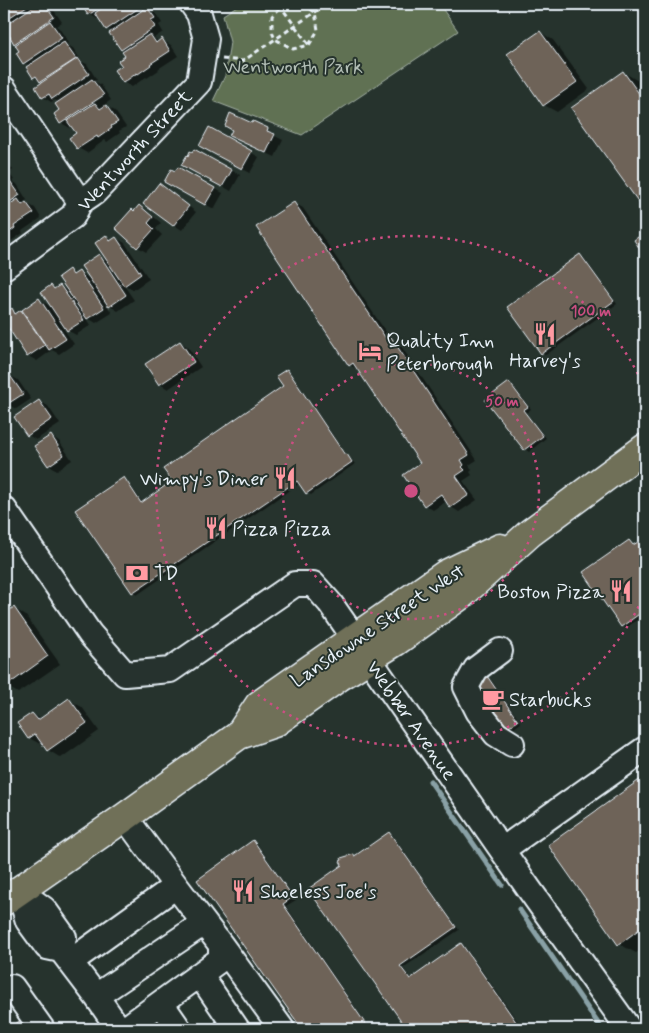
<svg xmlns="http://www.w3.org/2000/svg" width="649" height="1033" font-family="Mynerve,sans-serif">
<style>
.green{fill:#617153;stroke:#a4b1a6}
.shadow{fill:#0007}
.lines{fill:none;stroke-linecap:round;stroke-linejoin:round}
.stream{stroke:#89a1a6;stroke-width:5}
.building{fill:#6e6358;stroke:#e8f1f8}
.minor-casing{stroke:#e8f1f8;stroke-width:28}
.major-casing{stroke:#e8f1f8;stroke-width:31}
.path{stroke:#e8f1f8;stroke-width:3;stroke-dasharray:5 4;stroke-linecap:butt}
.minor{stroke:#26332d;stroke-width:24}
.major{stroke:#706f59;stroke-width:28}
.ring{fill:none;stroke:#cc4e82;stroke-width:2.5;stroke-dasharray:2.5 5}
.labels{text-anchor:middle;stroke-width:4;stroke-linejoin:round;paint-order:stroke}
.park-label{font-size:20px;fill:#b2beb6;stroke:#26332d}
.street-label{font-size:20px;fill:#e8f1f8;stroke:#26332d}
.poi-label{font-size:20px;fill:#e8f1f8;stroke:#26332d;text-anchor:start}
.centre{fill:#cc4e82;stroke:#26332d;stroke-width:2.5}
.ring-label{font-size:15px;text-anchor:middle;font-weight:bold;fill:#cc4e82;stroke:#26332d;stroke-width:4;stroke-linejoin:round;paint-order:stroke}
</style>
<rect width="100%" height="100%" fill="#26332d"/>
<filter id="ink" filterUnits="userSpaceOnUse"><feTurbulence type="fractalNoise" baseFrequency=".02" numOctaves="2"/><feDisplacementMap in="SourceGraphic" scale="10" xChannelSelector="R" yChannelSelector="G"/><feConvolveMatrix kernelMatrix="1 2 1 2 8 2 1 2 1" color-interpolation-filters="sRGB"/></filter>
<g filter="url(#ink)">
<!-- green -->
<path class="green" d="M240,4H439L458,31L302,135L213,101L225,76L230,42L223,15Z"/>
<!-- shadow -->
<path class="shadow" d="M4,4H47L51,6L62,22L56,26L59,28L69,43L67,45L73,48L82,62L87,64L97,80L94,81L101,85L111,100L104,105L115,111L126,127L119,131L120,133L107,142L105,140L87,153L78,148L77,134L72,126L70,128L61,123L59,102L55,100L51,102L43,97L44,83L34,77L28,68L30,66L24,63L18,44L15,43L7,26L4,24Z
M85,4H145L149,9L156,14L162,23L159,25L163,32L154,38L159,42L162,40L171,45L178,56L158,69L159,70L147,78L146,77L132,87L123,82V66L127,57L125,52L121,49L113,32L107,29L99,17L97,19L89,14L83,5Z
M540,32L553,40L589,89L557,112L544,105Z
M623,72L640,82L645,90V209L573,108Z
M254,123L276,134L275,136L283,140L275,157L239,140Z
M210,129L259,157L250,173L201,145Z
M195,150L240,175L231,191L183,164Z
M4,159L7,161L13,170L9,173L14,180L12,181L17,184L27,200L24,202L35,208L41,218L22,231L23,233L11,241L9,240L4,244Z
M178,169L223,193L214,209L165,182Z
M167,190L196,212L182,230L174,225L145,203Z
M294,203L303,208L390,338L399,343L477,460L469,465L472,470L470,472L472,475L463,481L477,500L459,512L451,507L447,501L433,510L425,505L421,464L358,370L350,365Z
M139,207L148,212L161,223L156,229L162,235L146,252L138,247L116,228Z
M106,237L113,241L116,238L125,243L149,279L133,290L123,284L134,300L118,311L105,303L112,313L96,323L86,317L91,325L76,335L63,328L74,344L59,354L52,350L37,361L28,356L4,319V315L12,310L18,314L21,312L28,316L39,300L52,307L51,287L56,289L60,286L70,292L69,271L76,275L79,272L92,280L99,256L109,262Z
M581,256L584,258L617,304L546,355L542,353Z
M180,342L188,347L201,367L168,389L160,384Z
M287,371L290,373L347,456L350,458L355,464L311,495L307,493L300,483L137,595L133,592L77,510L124,478L127,481L143,503L174,482L285,387Z
M9,375L18,380L31,399L16,409L7,404L4,399V379Z
M509,384L513,386L531,409L526,413L546,438L529,452L525,449Z
M39,401L48,406L60,424L36,440L28,435Z
M51,436L59,441L72,460L57,470L48,465Z
M629,541L634,546L638,543L642,545L645,550V614L626,628L622,626Z
M14,608L26,616L60,664L18,693L6,686L4,683V615Z
M487,678L491,680L521,723L510,731L476,686Z
M69,700L82,707L99,731L61,758L48,750L43,744L42,745L29,738L33,714L41,719Z
M645,778V946L636,953L619,944L549,846Z
M389,833L393,836L459,930L403,968L412,980L461,945L465,947L523,1029H408L310,889L343,866L354,855L356,857Z
M253,841L257,844L296,900L286,906L370,1029H303L199,880Z"/>
<g class="lines">
<!-- stream -->
<path class="stream" d="M430,781L502,885
M519,909L602,1029"/>
</g>
<!-- building -->
<path class="building" d="M4,4H30L4,21Z
M37,4H45L54,17L14,44L4,26Z
M83,4H106L88,15L81,5Z
M108,4H141L142,6L106,30L95,13Z
M147,7L155,18L151,20L155,27L121,50L109,33Z
M50,21L62,38L23,64L16,53L19,51L15,45Z
M540,31L577,82L543,106L507,54Z
M150,34L156,43L162,38L170,51L150,64L151,65L138,74L137,73L123,83L114,70L122,66L118,61L125,56L122,52Z
M64,42L76,59L40,82L36,76L33,78L26,67Z
M78,58L89,74L52,99L49,94L42,98L35,87Z
M623,71L645,102V211L571,108Z
M92,79L104,95L60,124L54,114L59,110L55,104Z
M95,103L100,109L106,105L118,122L111,126L112,128L98,138L97,136L77,149L69,138L76,133L67,121Z
M230,113L252,123L253,121L268,128L267,131L275,134L266,153L229,136L232,130L225,126Z
M209,127L252,151L242,169L199,146Z
M194,149L232,170L222,187L181,165L187,155L188,156L190,151L192,152Z
M178,167L215,188L205,205L164,182L171,169L175,171Z
M8,178L20,195L4,206V181Z
M159,183L189,206L173,226L143,204Z
M18,199L22,205L26,202L34,213L14,226L15,228L4,236V208Z
M294,202L387,340L391,337L469,455L461,460L464,465L462,467L465,470L456,476L469,495L450,508L441,494L424,506L403,475L420,463L353,363L349,366L256,227Z
M139,205L153,217L148,223L154,229L137,248L115,228L132,209L134,211Z
M645,232V257L634,240Z
M106,235L110,241L116,237L141,274L124,286L95,243Z
M99,254L126,295L109,307L81,266Z
M580,254L614,301L541,354L507,307Z
M69,269L73,275L79,271L104,308L87,319L58,277Z
M51,285L54,289L60,285L84,320L67,331L41,292Z
M39,298L66,339L49,350L22,310Z
M12,308L15,314L21,310L45,345L27,357L4,321V314Z
M180,341L194,362L159,385L145,364Z
M287,369L345,455L347,454L352,462L306,494L297,481L132,593L75,510L124,477L141,503L172,481L163,469L283,386L276,376Z
M9,374L23,394L6,405L4,402V378Z
M509,382L528,407L523,410L543,436L524,450L485,400Z
M39,400L52,419L27,436L14,417Z
M51,435L64,455L48,466L34,446Z
M629,540L633,545L638,542L645,551V610L621,627L583,572Z
M14,607L48,656L5,687L4,685V614Z
M487,676L518,721L506,729L474,688L475,685Z
M69,698L87,723L47,751L35,734L28,739L17,723L32,713L38,720Z
M645,776V925L618,945L548,845Z
M389,832L456,927L400,966L410,979L461,943L521,1029H407L308,889L342,865L340,861L342,860L341,858L354,854V856L356,855Z
M253,840L293,897L283,904L369,1029H302L197,880Z
M24,1018L31,1029H8Z"/>
<g class="lines">
<defs>
<path id="minor" d="M4,89L80,202
M4,267L73,216L80,202L95,192L199,82L206,39L199,14L192,4
M4,509L90,634L125,674L170,670L295,584H313L330,603L529,889L629,1029
M500,651L476,669L466,687L478,711L496,734L512,744
M125,817L176,886L221,945V959L125,1029
M502,850L645,749
M19,891L28,921L47,947L61,950L96,996L119,1029
M19,891L44,909L64,937L61,950
M221,945L282,1029
M70,962L176,886
M200,975L237,1029
M12,987L42,1029
M96,996L204,923
M161,1003L179,1029"/>
<path id="major" d="M239,735L259,705L446,574L500,548
M4,901L125,817L239,735L274,723L339,677L395,642L461,595L530,533L645,448"/>
</defs>
<!-- minor casing -->
<use href="#minor" class="minor-casing"/>
<!-- major casing -->
<use href="#major" class="major-casing"/>
<!-- path -->
<path class="path" d="M279,4L309,45
M287,4H284L272,16V32L275,39L293,49L309,45L318,30L315,12L303,4
M222,59L243,61L327,4"/>
<!-- minor -->
<use href="#minor" class="minor"/>
<!-- major -->
<use href="#major" class="major"/>
</g>
</g>
<!-- distance rings -->
<g class="ring">
<circle cx="411" cy="491" r="128"/>
<path d="M645 593A255 255 0 1 1 645 389"/>
</g>
<!-- icons -->
<defs>
<symbol id="restaurant-bare" viewBox="-9 -9 18 18"><path d="M-5-6h1v4h1v-4h1v4h1v-4h1v5L-1.5 .5V6h-2V.5L-5-1ZM5-6V6H3V1.5H1.5Q1.5-4 5-6Z" fill="#ff9aa2" stroke="#26332d" stroke-width="2.5" paint-order="stroke"/></symbol>
<symbol id="hotel-bare" viewBox="-9 -9 18 18"><path d="M-6-4.5h1.5V1H6V5H4.5V3h-9V5H-6ZM-4 0a1.8 1.8 0 1 1 3.6 0ZM.5 0V-2.5h3Q6-2.5 6 0Z" fill="#ff9aa2" stroke="#26332d" stroke-width="2.5" paint-order="stroke"/></symbol>
<symbol id="bank-bare" viewBox="-9 -9 18 18"><path d="M-6-4H6V4H-6ZM0-2.3a2.3 2.3 0 1 0 0 4.6a2.3 2.3 0 1 0 0-4.6Z" fill="#ff9aa2" stroke="#26332d" stroke-width="2.5" paint-order="stroke"/></symbol>
<symbol id="cafe-bare" viewBox="-9 -9 18 18"><path d="M-5.5-4.5H6V0H3Q3 3.5 0 3.5H-2.5Q-5.5 3.5-5.5 0ZM3-3.2v2h1.7v-2ZM-6 4.5H4V6H-6Z" fill="#ff9aa2" stroke="#26332d" stroke-width="2.5" paint-order="stroke"/></symbol>
</defs>
<g fill-rule="evenodd">
<use href="#restaurant-bare" x="529" y="318" width="32" height="32"/>
<use href="#hotel-bare" x="354" y="335" width="32" height="32"/>
<use href="#restaurant-bare" x="269" y="462" width="32" height="32"/>
<use href="#restaurant-bare" x="200" y="512" width="32" height="32"/>
<use href="#bank-bare" x="121" y="557" width="32" height="32"/>
<use href="#restaurant-bare" x="605" y="575" width="32" height="32"/>
<use href="#cafe-bare" x="477" y="683" width="32" height="32"/>
<use href="#restaurant-bare" x="227" y="875" width="32" height="32"/>
</g>
<g class="labels">
<!-- park labels -->
<g class="park-label">
<text x="293" y="73">Wentworth Park</text>
</g>
<!-- street labels -->
<g class="street-label">
<text transform="translate(134 150) rotate(-47)" y="7">Wentworth Street</text>
<text transform="translate(377 625) rotate(-34)" y="7">Lansdowne Street West</text>
<text transform="translate(412 720) rotate(55)" y="7">Webber Avenue</text>
</g>
<!-- poi labels -->
<g class="poi-label">
<text x="386" y="347">Quality Inn<tspan x="386" dy="23">Peterborough</tspan></text>
<text x="545" y="367" text-anchor="middle">Harvey's</text>
<text x="268" y="485" text-anchor="end">Wimpy's Diner</text>
<text x="232" y="535">Pizza Pizza</text>
<text x="154" y="580">TD</text>
<text x="604" y="598" text-anchor="end">Boston Pizza</text>
<text x="509" y="706">Starbucks</text>
<text x="260" y="898">Shoeless Joe's</text>
</g>
</g>
<circle cx="411" cy="491" r="8" class="centre"/>
<g class="ring-label">
<text x="591" y="316">100 m</text>
<text x="502" y="406">50 m</text>
</g>
<!-- margin -->
<rect width="649" height="1033" fill="none" stroke="#26332d" stroke-width="20"/>
<rect x="10" y="10" width="629" height="1013" fill="none" stroke="#e8f1f8" stroke-width="2" filter="url(#ink)"/>
</svg>
